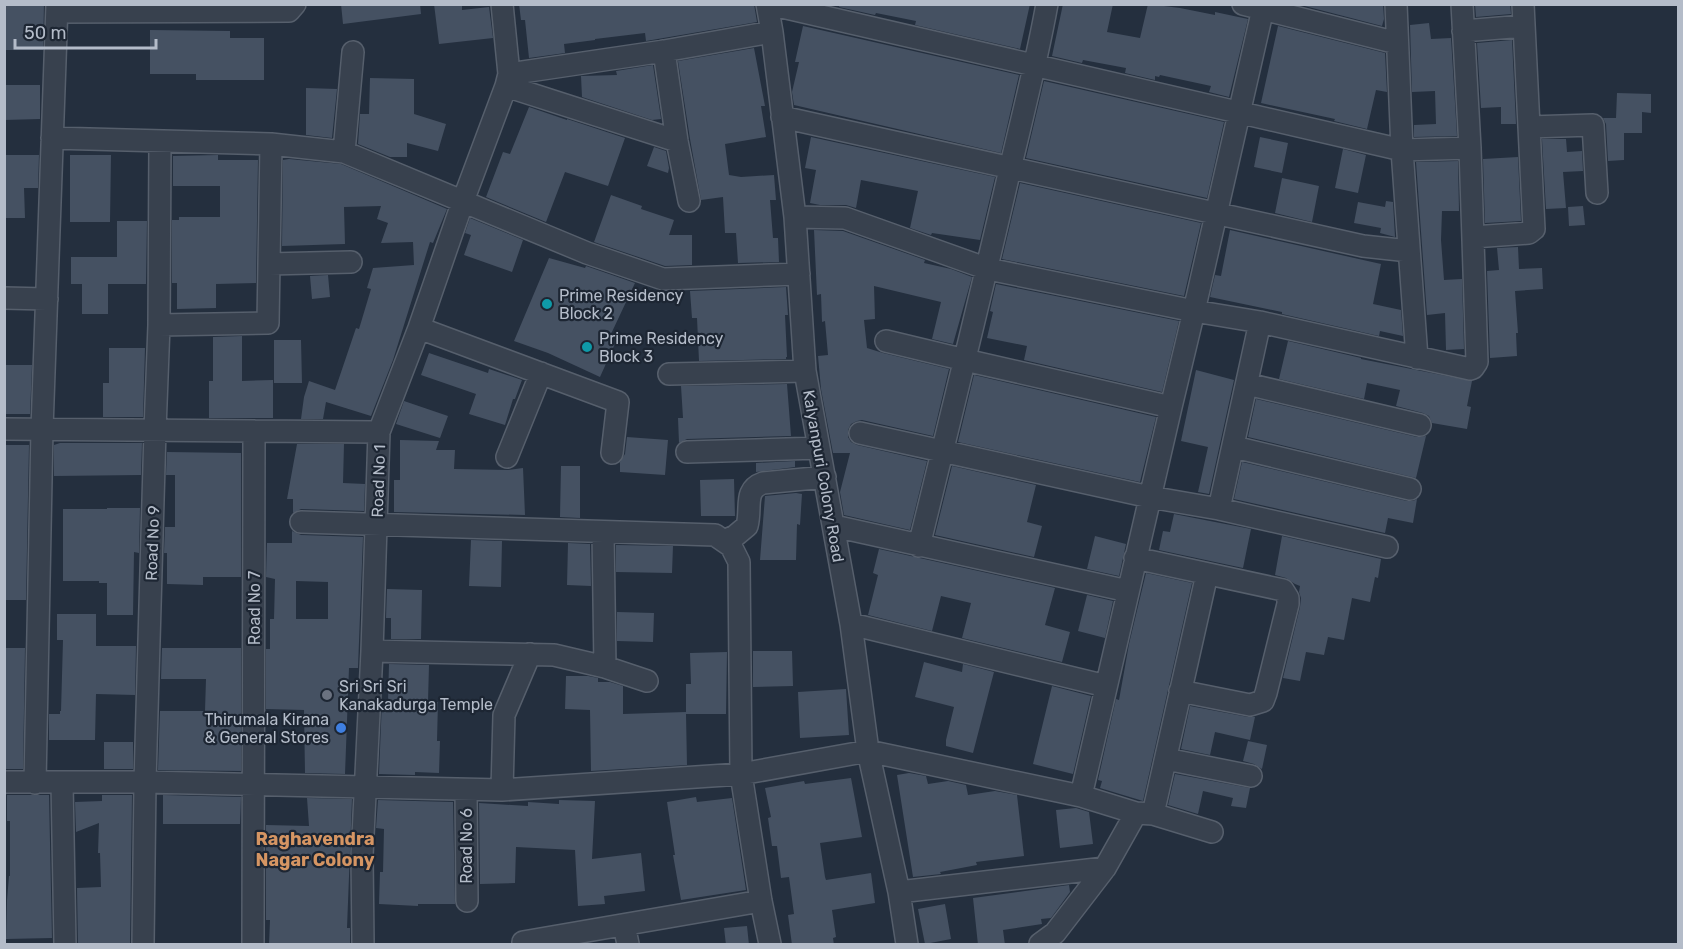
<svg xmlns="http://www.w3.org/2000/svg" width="1683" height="949" font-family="Rubik,sans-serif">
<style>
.building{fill:#455162;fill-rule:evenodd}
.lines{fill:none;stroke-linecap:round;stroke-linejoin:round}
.street-casing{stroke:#565f6c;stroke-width:24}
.street{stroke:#38414e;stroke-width:21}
.culture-dot{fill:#0f9aa8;stroke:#1d2633;stroke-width:2}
.worship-dot{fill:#6b7280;stroke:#1d2633;stroke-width:2}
.shop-dot{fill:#3f7fe0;stroke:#1d2633;stroke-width:2}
.labels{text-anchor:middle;stroke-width:4.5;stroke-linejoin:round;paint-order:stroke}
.poi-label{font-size:16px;fill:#b4bcc9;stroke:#1d2633;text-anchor:start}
.street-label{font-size:16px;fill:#b4bcc9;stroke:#1d2633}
.neighbourhood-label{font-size:18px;font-weight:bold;fill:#d59563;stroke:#1d2633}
</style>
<rect width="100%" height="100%" fill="#242f3e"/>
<!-- building -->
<path class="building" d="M4,4H44L43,50H4Z
M341,4H420L421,14L343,24Z
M434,4H462V10L489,7L493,38L439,44Z
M519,4H754L757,22L646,41L645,33L595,39V40L564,44L565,53L529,58L525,20H521Z
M840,4H1030L1020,49L915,25L916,21L876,13L875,15L839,7Z
M1063,4H1113L1107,32L1140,38L1148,4L1180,8L1215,15V12L1248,19L1229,97L1209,92L1211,86L1160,75L1159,77L1155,76V80L1125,73L1126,68L1083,60L1082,63L1052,56Z
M1297,4H1383L1384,19L1382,26Z
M1475,4H1510L1511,14L1476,17Z
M1429,23L1431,39L1451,38L1457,136L1414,137V125L1436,124L1435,91L1412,92L1410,25Z
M803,26L1019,75L1001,153L794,105L792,92L799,62H795Z
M1278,26L1385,53L1387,92L1376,90L1367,129L1334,121L1335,119L1261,103Z
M150,30L230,31V38H264V80H196V74H150Z
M1512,40L1516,124H1501V107L1481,108L1477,43Z
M754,48L765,106H761L766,137L725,144L729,175L741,177L774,175L776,200H770L773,238H778L779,262L738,263L736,233H725L723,197L701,200L690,139L678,61Z
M653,65L661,119L652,120L582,97L581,76L617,75L616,71Z
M370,78L414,79V114L446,124L438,151L407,143V157H390L358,144L360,114H369Z
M1044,81L1224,122L1207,198L1026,158Z
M4,85H40V119L4,120Z
M306,88L337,89L332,138L306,135Z
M1617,93L1651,94V113L1642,112V133H1624V160L1608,161L1606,124L1603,118H1616Z
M529,107L567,120V119L625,138L608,186L565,172L546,222L486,197L503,152L510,154Z
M811,137L995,177L980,240L932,233L931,235L910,228L918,191L861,180L856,208L846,205H820L810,203L816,170L805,168Z
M1260,137L1288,143L1282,173L1254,167Z
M1542,139H1566L1567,152L1582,151L1583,171L1563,172L1566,208L1546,209Z
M654,147L666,151L669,168L668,173L647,166Z
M1343,149L1366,155L1358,193L1335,188Z
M4,155H39L38,188H24L25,218H4Z
M70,155H111L110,222H70Z
M218,155V160H258L256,283L216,284V308L177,309V283H172V220H179V217H220V186H173V156Z
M1518,157L1521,221L1485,223L1483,159Z
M289,159L341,164L447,209L433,243L430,242L393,360L371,416L326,402L323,419H301L304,397L309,381L335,390L356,328L359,329L371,289L367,288L373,268L414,265L413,242L381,243L388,223L377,219L381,206L344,207L345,244L282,246L283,160Z
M1458,161L1459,211H1442L1441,240L1444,280L1462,279L1464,349L1446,350L1445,313L1427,315L1416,162Z
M1282,178L1319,186L1312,222L1275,213Z
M1020,183L1201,223L1184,296L1002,259Z
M611,195L642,206L641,209L674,220L669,235H692V265L665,266L594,242Z
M1386,201L1393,202L1395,237L1380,233L1381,228L1354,223L1358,202L1385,207Z
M1583,206L1585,225L1569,226L1568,207Z
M470,218L523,240L512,272L464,255L471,235L465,233Z
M117,221H147L146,284H108V314H82V284H71V257H117Z
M814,230L843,231L925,260L924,263L951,269L972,277L953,344L932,339L941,302L874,286L875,319L864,320L867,348L883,353L949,369L933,436L862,420L857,421L851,424L848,430V437L851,442L857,445L927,461L910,530L844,515L840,492L850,453H833L821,389L818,356L828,355L825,321L822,322L821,294L817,295Z
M1230,230L1381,264L1373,304L1401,310L1403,336L1380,331L1379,336L1282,314V312L1210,297L1215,275L1221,276Z
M1518,247L1519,269L1542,268L1543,289L1515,291L1518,333H1516L1517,356L1490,358L1487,271L1499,270L1497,248Z
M549,258L585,268L586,266L635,283L611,334L618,337L600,377L548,353L514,341Z
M328,275L330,297L312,299L310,276Z
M996,284L1179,321L1162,392L1024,360L1027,346L987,338L993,312L990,311Z
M786,287L788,315H785L787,357H786V359L699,361L697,318H692L690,291Z
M242,336V381L273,380V418H209V381H213V337Z
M274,340H301L302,383H274Z
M1288,341L1361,358V359L1472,381L1467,406L1471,407L1467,429L1432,423L1429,416L1423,413L1396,406L1400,390L1367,383L1364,399L1279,379Z
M109,348H145L143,417H103V383H109Z
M429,353L488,373L489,369L522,380L515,399H513L505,425L469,414L476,394L421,375Z
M5,365H32L30,414H5Z
M1196,370L1234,380L1209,494L1198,492L1208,447L1181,441Z
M974,375L1156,417L1140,482L958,442Z
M787,384L791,436L687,439L679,443L678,418H683L681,386Z
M1256,399L1417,437L1426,436L1416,478L1248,437Z
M404,401L448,416L440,438L396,424Z
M627,437L668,440L665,475L620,472V462L625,454Z
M400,440L439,441L436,450H455L454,469L508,470L523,468L525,515L394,512V480H400Z
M60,443H142L141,475L54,476V445Z
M297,444H344L343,483L365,484L364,511L301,509L293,513V499H287Z
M4,445H29L26,600H4Z
M167,452L241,453V577H203V585L167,584V553H164L165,527H175V475H166Z
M795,461V467L756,472V463Z
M1242,462L1407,501H1413L1417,499L1413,523L1388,518L1385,533L1234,499Z
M561,466H580V518L560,517Z
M952,466L1036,485L1027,522L1042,526L1034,557L935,535Z
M734,479L735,516H701L700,480Z
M796,493L802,494L800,525L797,524L796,560H760L765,496Z
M107,508H140L139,553L134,552L133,615H107V583H99V581H63V509H107Z
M1174,514L1251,529L1243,568L1159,550L1163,531L1170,532Z
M292,531L301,535L363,537L358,668H349L345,774L305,773L304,710L266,709V649H270V619H274L275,579L266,577L267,543H292ZM296,581L328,582V619H296Z
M1095,536L1126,544L1119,576L1087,569Z
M1282,536L1381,559L1378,578L1375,577L1370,602L1352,598L1344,640L1328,637L1324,655L1306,652L1300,681L1283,678L1300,607L1301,598L1299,592L1300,586L1295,584L1286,578L1275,575Z
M471,540L502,541L501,587L469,586Z
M568,543L590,544L591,586L567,585Z
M616,545L673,546L672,573L616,572Z
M879,549L1055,588L1045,625L1070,632L1062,662L962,638L971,603L941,596L932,631L868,615L878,575L873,573Z
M1146,573L1192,583L1143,801L1100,788L1102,781L1098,780L1116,699L1119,700L1129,644Z
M387,589L422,590L421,639H391V618H386Z
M1087,595L1113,601L1105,638L1078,631Z
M617,612L654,613L653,642L617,641Z
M57,614H96V646H136L135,695L96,694L95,740H49V714H60V711H61L63,640H57Z
M4,648H25L23,769H4Z
M162,648H241V771L158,770L160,711H205L206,679H161Z
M753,651H792L793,686L753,687Z
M727,652L726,714H686L687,765L591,771L590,710L565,709L566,676H588L598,678V682H610L623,686V714L686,712V684H691L690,653Z
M924,662L962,672L963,664L994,672L973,753L946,746V740L954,707L915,697Z
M389,664L429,665L428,702H438L437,741H440L439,773L415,772V775L379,774L382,701H388Z
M1052,686L1091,696L1073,774L1033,764Z
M846,689L849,735L800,738L798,692Z
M1190,706L1248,717H1255L1250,740L1215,732L1210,755L1181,749Z
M1248,741L1267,745L1262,769L1254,764L1243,761Z
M104,742H133V769H104Z
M909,773L926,776L928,784L948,781L966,785L968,795L995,791L1017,795L1024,856L976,862L977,865L940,872L941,874L913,877L897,775Z
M1175,774L1250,788L1246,808L1231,806L1233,798L1203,791L1198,814L1168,805Z
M851,778L862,837L820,843L825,877L826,880L871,873L875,903L832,910L836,937L833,938L834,945H792L788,915L794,914L789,877L781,878L777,846H772L768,818L771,817L765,788L804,781L805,784Z
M7,795H49L52,938L6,939L7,900L9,876H10V821H7Z
M102,795H132L130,945H78L77,888L101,887L100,853H98L99,823L76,832L75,802L102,801Z
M163,795L241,797L240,824H163Z
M696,797L697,802L732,798L746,890L681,900L673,855H675L667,802Z
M307,798L352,799L347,928H350V945H269L270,920H266V825L309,826Z
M378,800L453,802L455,904H418V906L379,904L380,872H383L384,829L376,828Z
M559,800L595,801L592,859L641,853L645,891L604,896L605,904L578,906L575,850L516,847L515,883L480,884L479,803L528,806V802L559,804Z
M1076,808L1089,812L1093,844L1060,848L1056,810Z
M1069,885L1070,892L1051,918L1041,919L1042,924L1003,930L1005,945H978L973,898Z
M945,904L951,939L925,944L918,909Z
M747,926L749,945H726L724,928Z"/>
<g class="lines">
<defs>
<path id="street" d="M767,4L772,32L795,217L805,371L851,624L868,751L899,892L907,944
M769,4L1402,150L1470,148
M1243,4L1397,43
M1396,4L1402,150L1417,358
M57,12L289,11L295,4
M1463,31L1524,26
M664,51L677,141L689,201
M509,74L664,51L772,32
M506,86L677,141
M782,117L1363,246L1409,251
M1529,127L1593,125L1597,193
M52,138L271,144L344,152L587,253L663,279L799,274
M344,152L353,52
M795,217L845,218L988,269L1194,311L1260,322L1470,369L1473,368L1477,362L1470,148L1462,4
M1473,237L1529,233L1534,229L1523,4
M269,264L351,262
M4,298L47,299
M159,325L268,323L271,144
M419,328L618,402L612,453
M886,341L965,360L1171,407
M669,374L805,371
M1247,384L1420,425
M4,429L379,432
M860,433L1150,497L1219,509L1387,547
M1234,447L1410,489
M687,452L819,448
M507,457L541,373
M1219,509L1260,322
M301,522L715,535L731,546L739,562L741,774L761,901L770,944
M834,526L1128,591
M603,532L605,667
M724,541L735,536L747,526C752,508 743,490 763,483L825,477
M919,546C950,420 981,295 1010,169C1023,114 1037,60 1047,4
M1135,558L1283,590L1288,598V604L1266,693L1263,701L1250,705L1180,691
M851,624L1106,686
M372,651L554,655L605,667L647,681
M1166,759L1251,776
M4,782H145L502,790L741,774L868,751L1081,796L1136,813L1153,814L1212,832
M35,783L42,429L57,4
M62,783L65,944
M502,790L504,715L530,654
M466,791L467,901
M1081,796L1171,407L1194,311L1264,4
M1153,814L1207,574
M899,892L1105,868
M624,925L628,944
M523,942L761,901
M143,944L145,782L155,430L159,325L160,142
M253,944L254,431
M363,944L362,856L372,651L379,432L419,328L463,201L506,86L509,74L502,4
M1040,944L1055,933L1105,868L1136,813"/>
</defs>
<!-- street casing -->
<use href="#street" class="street-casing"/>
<!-- street -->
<use href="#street" class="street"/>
</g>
<!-- markers -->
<g class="culture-dot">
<circle cx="547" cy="304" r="6"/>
<circle cx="587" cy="347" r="6"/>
</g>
<circle class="worship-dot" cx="327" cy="695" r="6"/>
<circle class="shop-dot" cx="341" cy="728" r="6"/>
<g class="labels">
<!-- poi labels -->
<g class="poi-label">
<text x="559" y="301">Prime Residency<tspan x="559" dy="18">Block 2</tspan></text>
<text x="599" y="344">Prime Residency<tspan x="599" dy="18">Block 3</tspan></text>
<text x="339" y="692">Sri Sri Sri<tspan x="339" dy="18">Kanakadurga Temple</tspan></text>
<text x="329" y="725" text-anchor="end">Thirumala Kirana<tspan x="329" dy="18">&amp; General Stores</tspan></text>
</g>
<!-- street labels -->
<g class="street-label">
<text transform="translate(824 476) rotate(80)" y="6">Kalyanpuri Colony Road</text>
<text transform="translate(378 481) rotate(-88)" y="6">Road No 1</text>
<text transform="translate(152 543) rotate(-88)" y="6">Road No 9</text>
<text transform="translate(254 608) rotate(-90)" y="6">Road No 7</text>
<text transform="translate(466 846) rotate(-90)" y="6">Road No 6</text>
</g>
<!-- neighbourhood labels -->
<g class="neighbourhood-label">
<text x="315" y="845">Raghavendra<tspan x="315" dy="21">Nagar Colony</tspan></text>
</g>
</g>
<!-- border -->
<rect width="1683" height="949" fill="none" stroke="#b4bcc9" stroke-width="12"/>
<!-- scale -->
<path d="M15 39v9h141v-9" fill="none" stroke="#b4bcc9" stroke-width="3"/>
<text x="24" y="39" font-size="18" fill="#b4bcc9" stroke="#1d2633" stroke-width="4.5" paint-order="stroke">50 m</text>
</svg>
